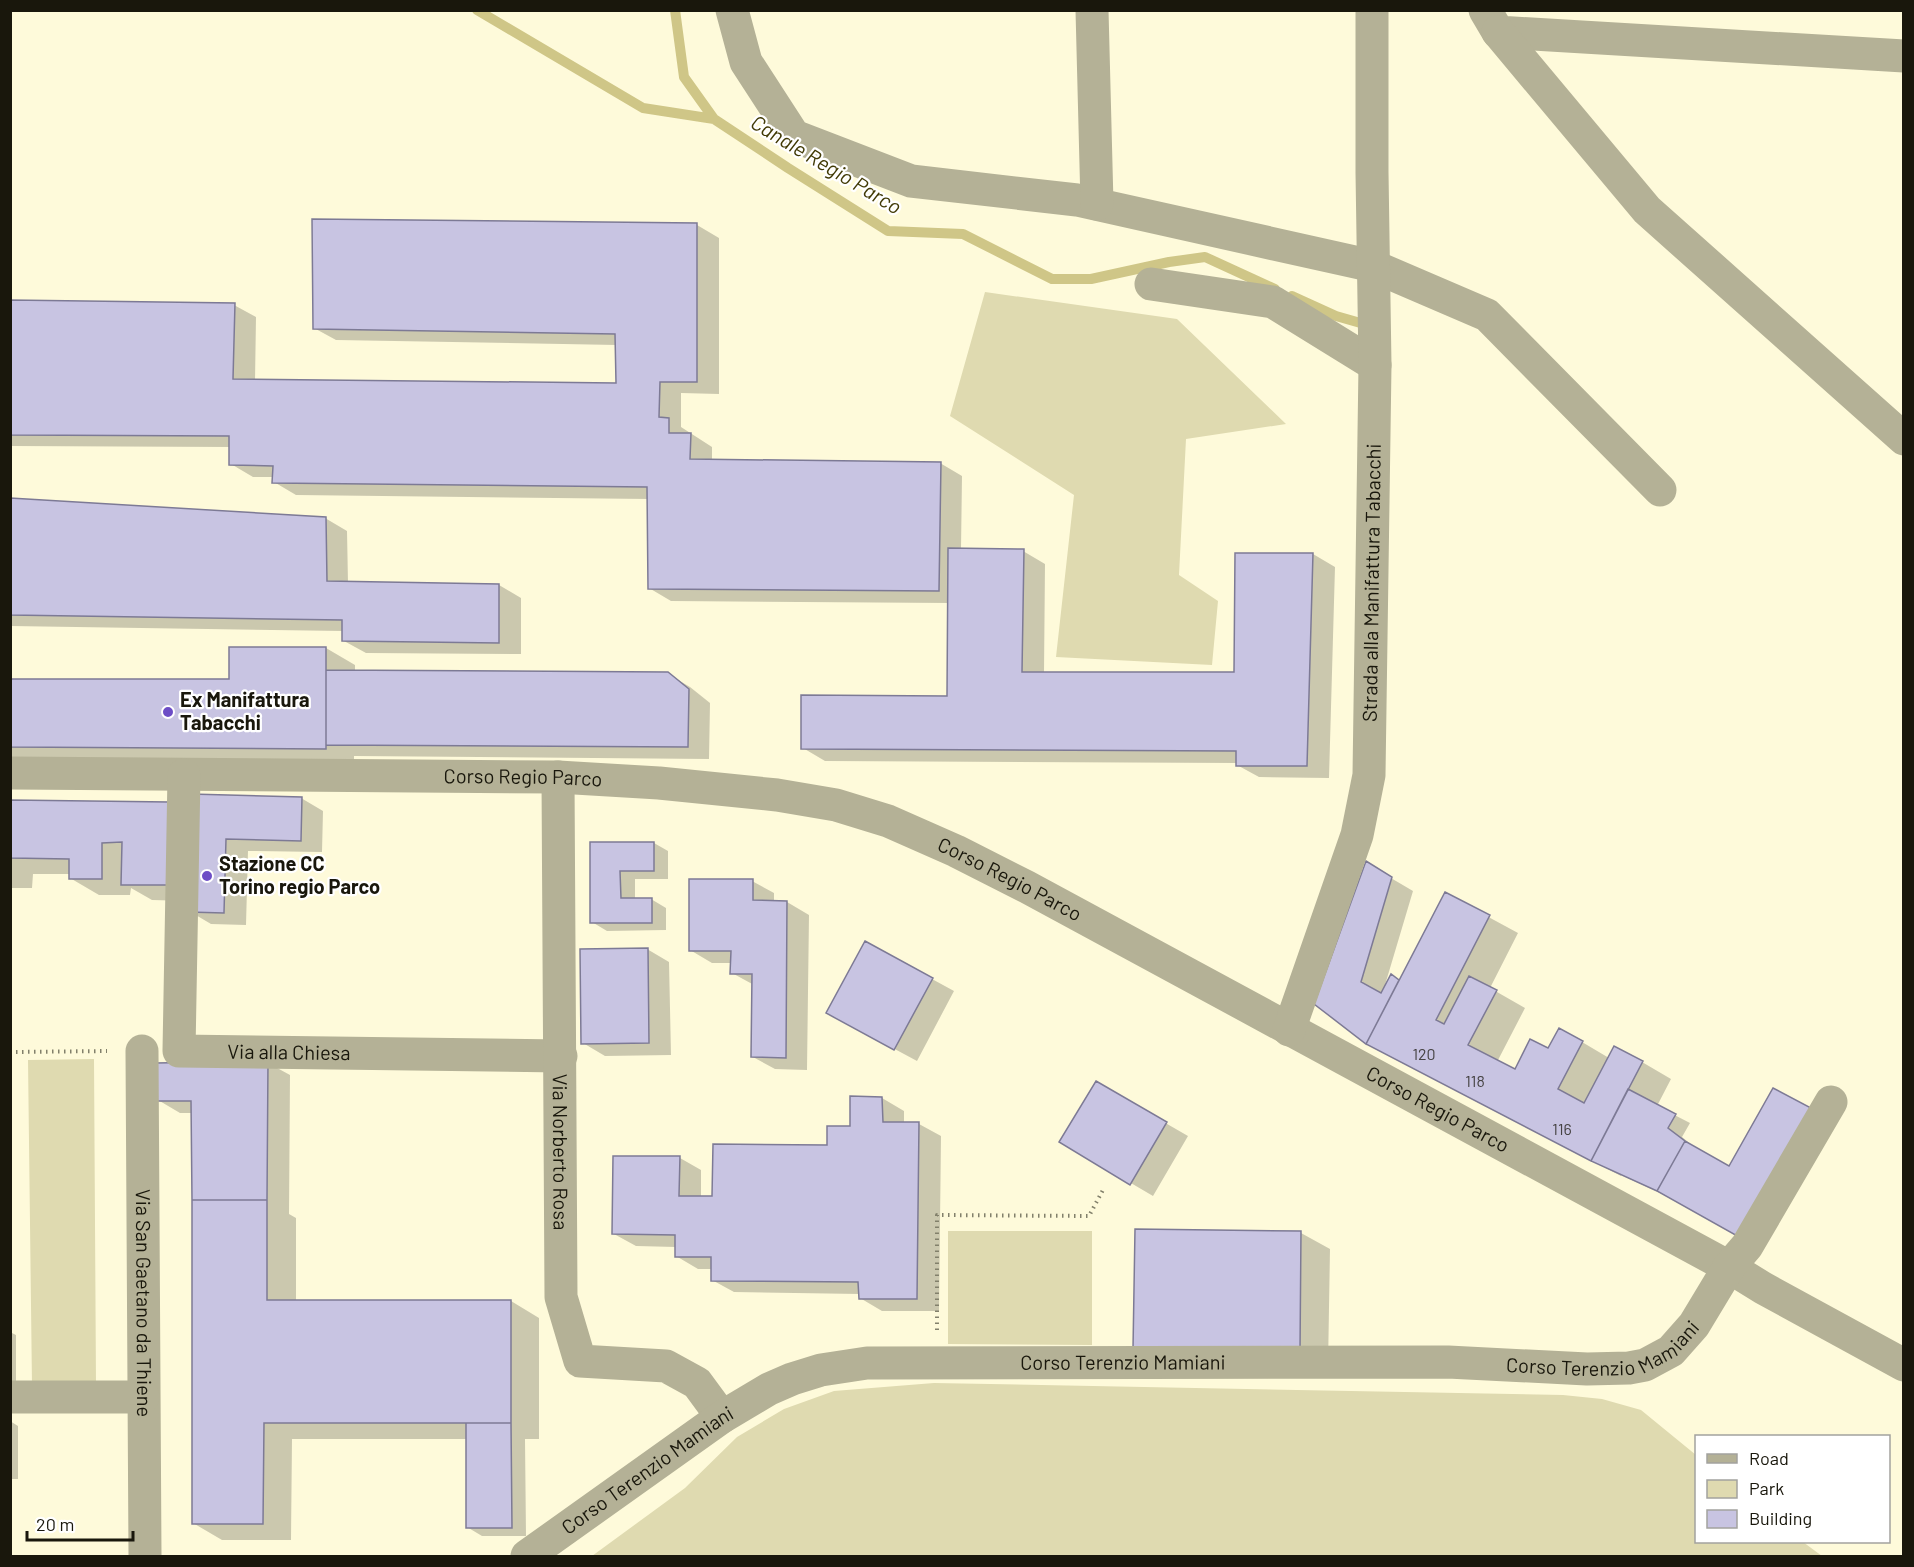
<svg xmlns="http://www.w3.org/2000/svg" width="1914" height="1567" font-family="Barlow,sans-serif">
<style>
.green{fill:#dfdab0}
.shadow{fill:#0003}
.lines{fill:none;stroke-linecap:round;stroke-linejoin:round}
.stream{stroke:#cfc687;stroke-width:10}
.building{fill:#c8c4e2;stroke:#7d7a95;stroke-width:1.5}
.path{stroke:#82806b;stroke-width:4;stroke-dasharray:1.5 4.5;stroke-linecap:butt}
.minor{stroke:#b4b196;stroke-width:33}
.poi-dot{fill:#6d4dc6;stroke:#fff;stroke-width:2}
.labels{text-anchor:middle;stroke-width:4.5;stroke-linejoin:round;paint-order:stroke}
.number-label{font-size:16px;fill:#454242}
.street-label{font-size:20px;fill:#19170c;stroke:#fff}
.poi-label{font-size:20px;font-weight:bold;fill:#19170c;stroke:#fff;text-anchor:start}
.water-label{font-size:21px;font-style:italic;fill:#413a05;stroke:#fff}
</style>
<rect width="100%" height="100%" fill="#fefada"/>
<!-- green -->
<path class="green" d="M985,292L1177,319L1286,424L1186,439L1179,575L1218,601L1212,665L1056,657L1074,495L950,416Z
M94,1059L96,1385L32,1386L28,1060Z
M948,1231H1092V1345L948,1344Z
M934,1383L1563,1395L1602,1399L1641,1410L1696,1455V1542H1803L1822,1556H592L685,1488L737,1437L784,1409L834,1391Z"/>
<!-- shadow -->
<path class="shadow" d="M697,225L719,238V394L681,393V427L712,447V460L940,463L962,476L961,550L1023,551L1045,564L1044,673H1235L1313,554L1335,567L1329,778L1259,777L1237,765V763L825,761L803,748L949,697V603L671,601L649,588V499L296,495L274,482V477H253L231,464L230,447L10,446V302L234,305L256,317L255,381L617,384V345L336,340L314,328Z
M10,500L325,518L347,531L348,583L499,585L521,598V654L366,653L344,641L343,631L10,626Z
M326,648L355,665V672L668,674L690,687L710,703L709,759L354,756V765L10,762V680H230Z
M301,798L323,811L322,852L248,851L246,925L211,924L189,911V901L152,900L131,888L130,895H99L70,878V874H33L32,888H10V802L168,803Z
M591,843H654L668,851V879H635V899H651L666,908V930L607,931L592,922Z
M1367,864L1413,891L1385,985L1392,976L1401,981L1446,894L1518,933L1490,988L1525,1008L1497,1062L1515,1071L1549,1050L1582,1042L1609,1058L1642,1062L1671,1079L1657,1106L1690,1123L1682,1137L1699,1151L1730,1168L1832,1122L1673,1199L1621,1175V1176L1397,1060L1367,1043L1316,1003Z
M752,881L774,893V902H787L809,915L807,1070L775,1069L753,1057L754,985L732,973V963H712L690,950Z
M647,949L669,962L671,1055L605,1056L583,1043Z
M932,979L954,991L917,1061L850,1025Z
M268,1063L290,1075L289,1214L296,1218V1301H511L539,1318V1439H525L526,1536H482L467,1527V1439H292L291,1540H222L193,1523V1113H180L158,1100Z
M1096,1083L1188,1136L1153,1196L1061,1142Z
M882,1098L904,1111V1124H919L941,1136L939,1311H882L860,1298V1294L734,1292L712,1280L713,1269H698L676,1256V1247L636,1246L614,1234L680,1158L701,1170V1198H714L828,1146L852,1128Z
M1137,1230L1301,1233L1330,1249L1328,1367Z
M10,1332L16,1335V1392H10Z
M10,1421L18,1426V1479H10Z"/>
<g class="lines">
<!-- stream -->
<path class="stream" d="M477,10L643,108L714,119
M675,10L684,77L714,119L788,168L888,231L963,234L1052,279H1091L1169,262L1205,257L1275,289
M1292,296L1336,316L1364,324"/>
</g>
<!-- building -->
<path class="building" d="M312,219L697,223V382H660L659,417L669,418V433H691L690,459L941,462L939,591L648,589L647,487L272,483L273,466L229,465V436L10,435V300L235,303L233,379L616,383L615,334L313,329Z
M10,498L326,517L327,581L499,584V643L342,641V620L10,615Z
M948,548L1024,549L1022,672H1234L1235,553H1313L1307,766H1236V751L801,749V695L947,696Z
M229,647H326V749L10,747V679H229Z
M326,670L668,672L689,689L688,747L326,745Z
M190,794L302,797L301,841L226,839L224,913L188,912Z
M10,800L169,802L168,885H121L122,842L102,843V879H69V859L10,858Z
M590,842H654V871H620L621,898H652V923H590Z
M1366,861L1392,877L1361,982L1381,993L1391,974L1399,980L1366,1044L1314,1004Z
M689,879H753V900L787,901L786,1058L751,1057L752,974H730L731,951H689Z
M1445,892L1490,915L1436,1020L1444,1024L1469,976L1497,990L1468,1045L1515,1069L1530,1039L1548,1048L1559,1028L1583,1041L1558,1089L1584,1103L1614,1046L1643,1061L1591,1161L1366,1044Z
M865,941L933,978L894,1050L826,1013Z
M648,948L649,1043L581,1044L580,949Z
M268,1061L267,1200H192L191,1101H156V1063Z
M1096,1081L1167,1122L1130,1185L1059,1142Z
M1773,1088L1811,1108L1739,1237L1657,1191L1685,1141L1729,1166Z
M1628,1089L1676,1114L1668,1128L1685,1141L1657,1191L1591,1161Z
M850,1096L882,1097L883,1122H919L917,1299H859L858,1282L711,1281V1257H675V1235L612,1234L613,1156H680L679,1196H712L713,1144L827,1145V1126H850Z
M192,1200H267V1300H511V1423H264L263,1524H192Z
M1135,1229L1301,1231L1300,1351L1133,1349Z
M466,1423H511L512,1528H466Z"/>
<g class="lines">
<!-- path -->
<path class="path" d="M16,1052L107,1051
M937,1330V1215L1089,1216L1104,1188"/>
<!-- minor -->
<g class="minor">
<path d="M732,10L746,62L794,136L911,181L1077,200L1373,266L1487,315L1660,490"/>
<path d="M1092,10L1097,204"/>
<path d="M1485,10L1498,32L1904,56"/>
<path d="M1498,32L1647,210L1904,439"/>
<path d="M1151,284L1273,302L1375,365"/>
<path id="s1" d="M10,773L558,777L659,783L777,795L836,805L888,821L956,851L1027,887L1729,1267L1763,1288L1904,1365"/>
<path id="s2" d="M184,775L179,1051L561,1056"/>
<path id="s3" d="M558,777L561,1297L580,1361L666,1366L697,1383L722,1417"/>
<path id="s4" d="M1289,1030L1357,835L1369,775L1375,365L1372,172V10"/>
<path id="s5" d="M142,1051L145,1556"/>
<path d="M10,1397H143"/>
<path id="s6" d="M527,1556L722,1417L769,1389L792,1379L821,1370L867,1363L1448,1362L1587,1369L1629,1368L1645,1365L1671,1351L1694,1325L1729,1267L1747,1246L1831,1102"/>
</g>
</g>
<!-- markers -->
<g class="poi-dot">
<circle cx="168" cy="712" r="6"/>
<circle cx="207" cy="876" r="6"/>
</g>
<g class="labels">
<!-- number labels -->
<g class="number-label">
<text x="1424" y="1060">120</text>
<text x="1475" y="1087">118</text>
<text x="1562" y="1135">116</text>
</g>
<!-- street labels -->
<g class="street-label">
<text dy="7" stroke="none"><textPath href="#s4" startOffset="460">Strada alla Manifattura Tabacchi</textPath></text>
<text dy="7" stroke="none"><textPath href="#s1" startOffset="513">Corso Regio Parco</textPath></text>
<text dy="7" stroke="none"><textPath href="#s1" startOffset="1017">Corso Regio Parco</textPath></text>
<text dy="7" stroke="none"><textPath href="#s2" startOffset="386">Via alla Chiesa</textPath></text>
<text dy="7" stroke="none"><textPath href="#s1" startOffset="1503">Corso Regio Parco</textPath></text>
<text dy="7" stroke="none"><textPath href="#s3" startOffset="375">Via Norberto Rosa</textPath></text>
<text dy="7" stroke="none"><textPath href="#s5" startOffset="252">Via San Gaetano da Thiene</textPath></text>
<text dy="7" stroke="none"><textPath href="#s6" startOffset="1138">Corso Terenzio Mamiani</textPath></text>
<text dy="7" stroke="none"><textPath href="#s6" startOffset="652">Corso Terenzio Mamiani</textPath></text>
<text dy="7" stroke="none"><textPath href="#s6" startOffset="148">Corso Terenzio Mamiani</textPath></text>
</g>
<!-- poi labels -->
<g class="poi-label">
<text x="180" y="707">Ex Manifattura<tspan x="180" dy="23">Tabacchi</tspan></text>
<text x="219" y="871">Stazione CC<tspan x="219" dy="23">Torino regio Parco</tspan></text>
</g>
<!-- water labels -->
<g class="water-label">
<text transform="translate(826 165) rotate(31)" y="7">Canale Regio Parco</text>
</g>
</g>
<!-- border -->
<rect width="1914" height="1567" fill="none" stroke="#19170c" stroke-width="24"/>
<!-- legend -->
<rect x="1695" y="1435" width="195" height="108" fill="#ffffff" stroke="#a3a29e" stroke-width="1.5"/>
<rect x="1707" y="1454" width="30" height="9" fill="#b4b196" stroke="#a3a29e" stroke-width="1.5"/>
<text x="1749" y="1465" font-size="18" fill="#19170c">Road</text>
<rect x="1707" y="1480" width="30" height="18" fill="#dfdab0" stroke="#a3a29e" stroke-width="1.5"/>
<text x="1749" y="1495" font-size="18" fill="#19170c">Park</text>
<rect x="1707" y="1510" width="30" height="18" fill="#c8c4e2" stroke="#a3a29e" stroke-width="1.5"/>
<text x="1749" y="1525" font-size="18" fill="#19170c">Building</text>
<!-- scale -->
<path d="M27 1531v9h106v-9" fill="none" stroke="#19170c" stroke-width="3"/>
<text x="36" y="1531" font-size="18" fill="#19170c" stroke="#ffffff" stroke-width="4.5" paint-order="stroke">20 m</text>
</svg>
